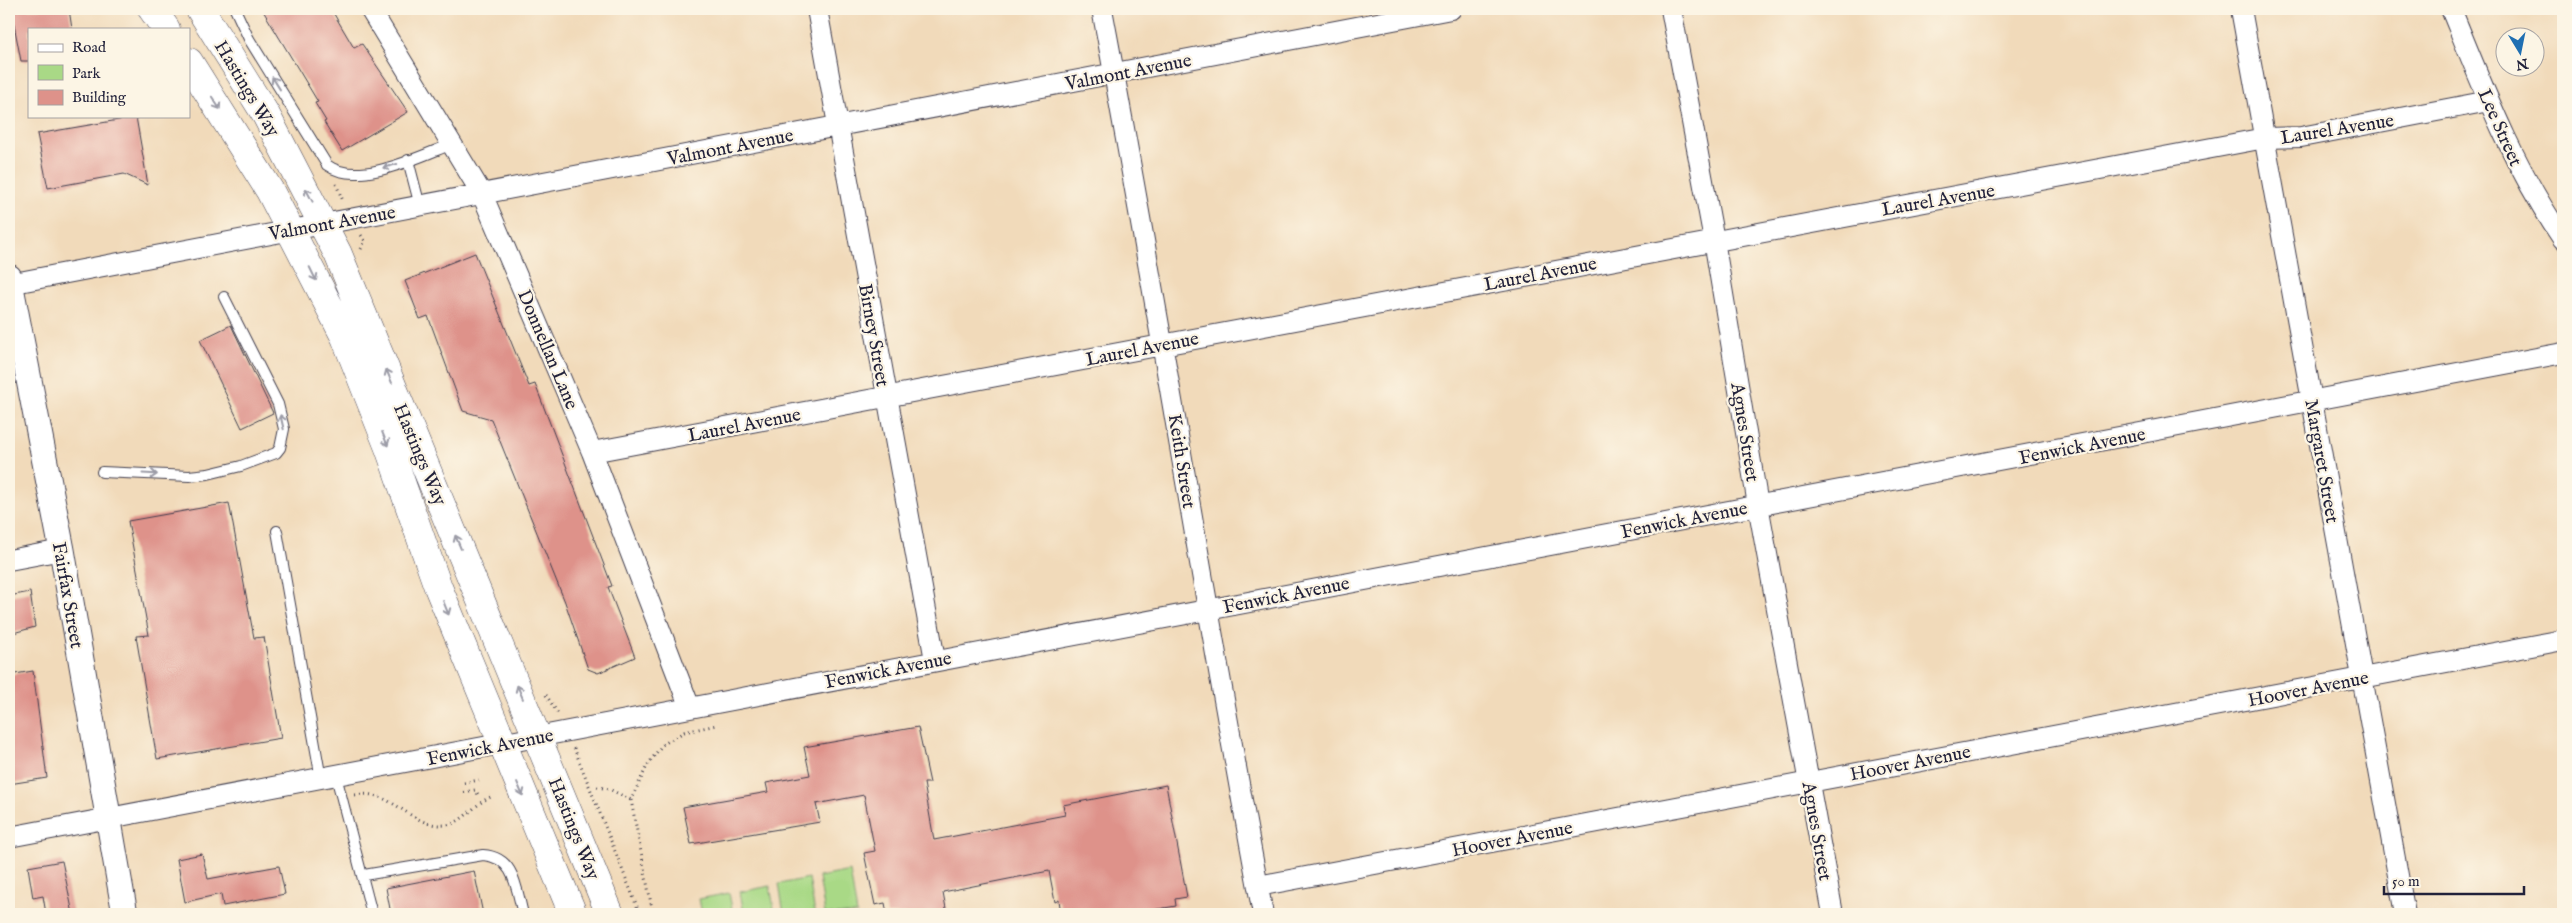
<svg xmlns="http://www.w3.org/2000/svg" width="2572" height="923" font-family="'IM FELL English',serif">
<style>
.green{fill:#a9d986;stroke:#667e60}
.building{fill:#de928a}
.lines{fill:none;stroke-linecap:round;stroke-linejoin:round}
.service-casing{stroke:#413e4e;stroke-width:12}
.minor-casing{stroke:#413e4e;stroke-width:22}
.tertiary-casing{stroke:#413e4e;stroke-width:27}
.primary-casing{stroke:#413e4e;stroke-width:29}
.path{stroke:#413e4e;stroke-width:3;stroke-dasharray:1 4;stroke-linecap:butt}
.service{stroke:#fff;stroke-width:10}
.minor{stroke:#fff;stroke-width:20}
.tertiary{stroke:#fff;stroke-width:25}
.primary{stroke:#fff;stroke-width:28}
.oneway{stroke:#9c9ca7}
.labels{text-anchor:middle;stroke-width:4.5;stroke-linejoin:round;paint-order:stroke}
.street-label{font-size:19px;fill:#22223b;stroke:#fcf5e5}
</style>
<rect width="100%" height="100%" fill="#fcf5e5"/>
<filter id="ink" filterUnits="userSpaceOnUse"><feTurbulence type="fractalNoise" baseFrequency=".02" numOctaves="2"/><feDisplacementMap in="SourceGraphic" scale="10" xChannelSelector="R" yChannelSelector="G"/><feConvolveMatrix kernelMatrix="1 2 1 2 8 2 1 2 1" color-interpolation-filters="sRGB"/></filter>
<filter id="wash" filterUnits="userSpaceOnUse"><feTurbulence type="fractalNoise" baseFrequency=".0096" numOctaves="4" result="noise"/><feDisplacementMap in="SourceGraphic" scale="20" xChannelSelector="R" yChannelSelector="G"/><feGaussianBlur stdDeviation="1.12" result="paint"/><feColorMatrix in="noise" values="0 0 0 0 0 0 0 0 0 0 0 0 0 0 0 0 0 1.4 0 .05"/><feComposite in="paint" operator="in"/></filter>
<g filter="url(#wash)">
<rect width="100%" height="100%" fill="#f1daba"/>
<!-- green -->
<path class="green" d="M850,871L857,914H825L819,877Z
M809,878L815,914H784L779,884Z
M770,886L775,914H744L740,892Z
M729,893L733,914H702L699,899Z"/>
<g id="blocks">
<!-- building -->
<path class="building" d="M11,9H69L72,29H29V61H21Z
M262,9H331L354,48L362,44L408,112L342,151L324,122L326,121L315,103L318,102Z
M136,117L148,185L124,174L48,188L37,134Z
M475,253L529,386L535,384L612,586L608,587L635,657L598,673L588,669L565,602L491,419L463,411L428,316L420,319L405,281Z
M231,325L273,413L242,428L200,340Z
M229,503L254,638L264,637L281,738L157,759L136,636L149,635L128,521Z
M30,592L35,627L13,633L9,596Z
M33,671L47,778L9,784V675Z
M918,727L930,783H924L934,840L1065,815L1063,805L1166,785L1187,897L1175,899L1176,906L1128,914H1061L1059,900L1055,902L1049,871L943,892L947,914H887L885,903L875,905L864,853L875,851L864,795L816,804L820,822L691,844L683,807L768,792L766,783L810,775L804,747Z
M202,854L208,879L279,866L285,894L223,906L221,894L185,902L177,859Z
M62,861L73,914H46L43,896L33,898L28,867Z
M474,871L483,914H391L386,888Z"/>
</g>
</g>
<g filter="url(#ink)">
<use href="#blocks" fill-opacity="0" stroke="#413e4e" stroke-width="1"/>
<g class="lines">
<defs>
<path id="service" d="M235,9L249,39L327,165C358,188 420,156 452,144
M408,160L420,206
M102,472L189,476L208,474L241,466L276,453L280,448L284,429L278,404L224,297
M277,531L321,779
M336,776L372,914
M364,875L483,855C515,857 516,888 523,914"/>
<path id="minor" d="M370,9L482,194L592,452L690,708
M817,9L935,660
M1102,9C1159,310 1206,613 1263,914
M1671,9L1714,240L1758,505L1833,914
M2241,9L2405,914
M2451,9C2484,90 2513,166 2563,239
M9,284L1451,9
M592,452L2265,138L2301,137L2489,101
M9,560L62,550
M9,837L2563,353
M1258,886L2563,640"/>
<path id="tertiary" d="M9,277L62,550L125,914"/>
<path id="primary" d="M152,9L166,29
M200,9L266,115L338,254L610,914
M189,62L270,191L345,337L389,448L438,587L573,914"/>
</defs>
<!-- service casing -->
<use href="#service" class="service-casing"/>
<!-- minor casing -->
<use href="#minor" class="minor-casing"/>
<!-- tertiary casing -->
<use href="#tertiary" class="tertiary-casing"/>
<!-- primary casing -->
<use href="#primary" class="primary-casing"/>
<!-- path -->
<path class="path" d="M336,184L343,201
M361,249L365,241L361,235
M546,695L559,715
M574,748L640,914
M464,783L479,780
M597,787L609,789L631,800
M464,792L475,790L479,796
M355,795C392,788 410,828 445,825C464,824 475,801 494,796
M653,914L631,800L647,766L662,745L684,732L717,725"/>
<!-- service -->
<use href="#service" class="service"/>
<!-- minor -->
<use href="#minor" class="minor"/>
<!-- tertiary -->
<use href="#tertiary" class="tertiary"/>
<!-- primary -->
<use href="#primary" class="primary"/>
</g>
<!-- one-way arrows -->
<defs><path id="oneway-shaft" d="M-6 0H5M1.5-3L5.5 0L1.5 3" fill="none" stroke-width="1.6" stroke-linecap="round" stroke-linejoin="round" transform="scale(1.25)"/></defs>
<g class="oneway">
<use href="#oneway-shaft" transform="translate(276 83) rotate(-122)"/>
<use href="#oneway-shaft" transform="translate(216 103) rotate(57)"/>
<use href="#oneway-shaft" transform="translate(390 166) rotate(164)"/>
<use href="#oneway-shaft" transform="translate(309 195) rotate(-118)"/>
<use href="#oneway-shaft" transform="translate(313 274) rotate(64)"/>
<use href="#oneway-shaft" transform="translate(389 376) rotate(-113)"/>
<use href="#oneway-shaft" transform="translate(282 422) rotate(-103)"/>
<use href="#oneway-shaft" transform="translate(385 439) rotate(68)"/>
<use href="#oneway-shaft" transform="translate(150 474) rotate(3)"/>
<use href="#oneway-shaft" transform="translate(458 542) rotate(-113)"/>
<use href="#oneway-shaft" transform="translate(446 608) rotate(68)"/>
<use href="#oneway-shaft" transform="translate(520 692) rotate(-113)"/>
<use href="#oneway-shaft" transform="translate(520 789) rotate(67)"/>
</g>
</g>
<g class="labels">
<!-- street labels -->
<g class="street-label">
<text transform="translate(1128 71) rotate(-11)" y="7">Valmont Avenue</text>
<text transform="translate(248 88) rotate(59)" y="7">Hastings Way</text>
<text transform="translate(2501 127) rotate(66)" y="7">Lee Street</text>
<text transform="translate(2337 128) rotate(-9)" y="7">Laurel Avenue</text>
<text transform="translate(730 146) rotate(-11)" y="7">Valmont Avenue</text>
<text transform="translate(1938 199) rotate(-10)" y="7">Laurel Avenue</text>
<text transform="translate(332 222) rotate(-10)" y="7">Valmont Avenue</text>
<text transform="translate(1540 273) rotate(-11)" y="7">Laurel Avenue</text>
<text transform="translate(875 335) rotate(80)" y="7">Birney Street</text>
<text transform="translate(1142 348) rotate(-11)" y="7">Laurel Avenue</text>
<text transform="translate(549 349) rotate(67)" y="7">Donnellan Lane</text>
<text transform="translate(744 424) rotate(-11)" y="7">Laurel Avenue</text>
<text transform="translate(1746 432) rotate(81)" y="7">Agnes Street</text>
<text transform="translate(2082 445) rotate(-11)" y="7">Fenwick Avenue</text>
<text transform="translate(421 454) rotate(67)" y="7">Hastings Way</text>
<text transform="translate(1183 461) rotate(81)" y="7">Keith Street</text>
<text transform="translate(2323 461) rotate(80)" y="7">Margaret Street</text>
<text transform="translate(1684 519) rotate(-11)" y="7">Fenwick Avenue</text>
<text transform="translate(1286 594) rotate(-11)" y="7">Fenwick Avenue</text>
<text transform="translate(69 595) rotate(80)" y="7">Fairfax Street</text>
<text transform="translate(888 669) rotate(-11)" y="7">Fenwick Avenue</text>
<text transform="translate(2308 688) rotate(-11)" y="7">Hoover Avenue</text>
<text transform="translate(490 746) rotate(-11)" y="7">Fenwick Avenue</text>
<text transform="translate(1910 762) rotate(-11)" y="7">Hoover Avenue</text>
<text transform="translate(575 828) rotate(68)" y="7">Hastings Way</text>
<text transform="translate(1818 831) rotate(80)" y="7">Agnes Street</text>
<text transform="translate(1512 838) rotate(-11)" y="7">Hoover Avenue</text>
</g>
</g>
<!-- margin -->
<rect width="2572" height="923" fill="none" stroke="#fcf5e5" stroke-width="30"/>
<!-- legend -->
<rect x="28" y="28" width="162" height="90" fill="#fcf5e5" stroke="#a5a1a1"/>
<rect x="38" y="44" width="25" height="8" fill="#ffffff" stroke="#a5a1a1"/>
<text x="72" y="52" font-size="15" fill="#22223b">Road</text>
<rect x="38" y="65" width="25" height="15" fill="#a9d986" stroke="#a5a1a1"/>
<text x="72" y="78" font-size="15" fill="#22223b">Park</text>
<rect x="38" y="90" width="25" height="15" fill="#de928a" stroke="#a5a1a1"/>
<text x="72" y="102" font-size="15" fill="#22223b">Building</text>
<!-- north arrow -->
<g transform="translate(2520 52) rotate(170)"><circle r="24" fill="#fcf5e5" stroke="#a5a1a1"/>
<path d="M0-4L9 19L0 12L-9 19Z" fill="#1f6fb2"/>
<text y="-8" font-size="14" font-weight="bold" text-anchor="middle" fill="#22223b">N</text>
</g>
<!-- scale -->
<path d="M2384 886v8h140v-8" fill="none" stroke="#22223b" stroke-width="2.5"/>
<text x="2392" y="886" font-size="15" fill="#22223b" stroke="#fcf5e5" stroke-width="4" paint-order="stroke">50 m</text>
</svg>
